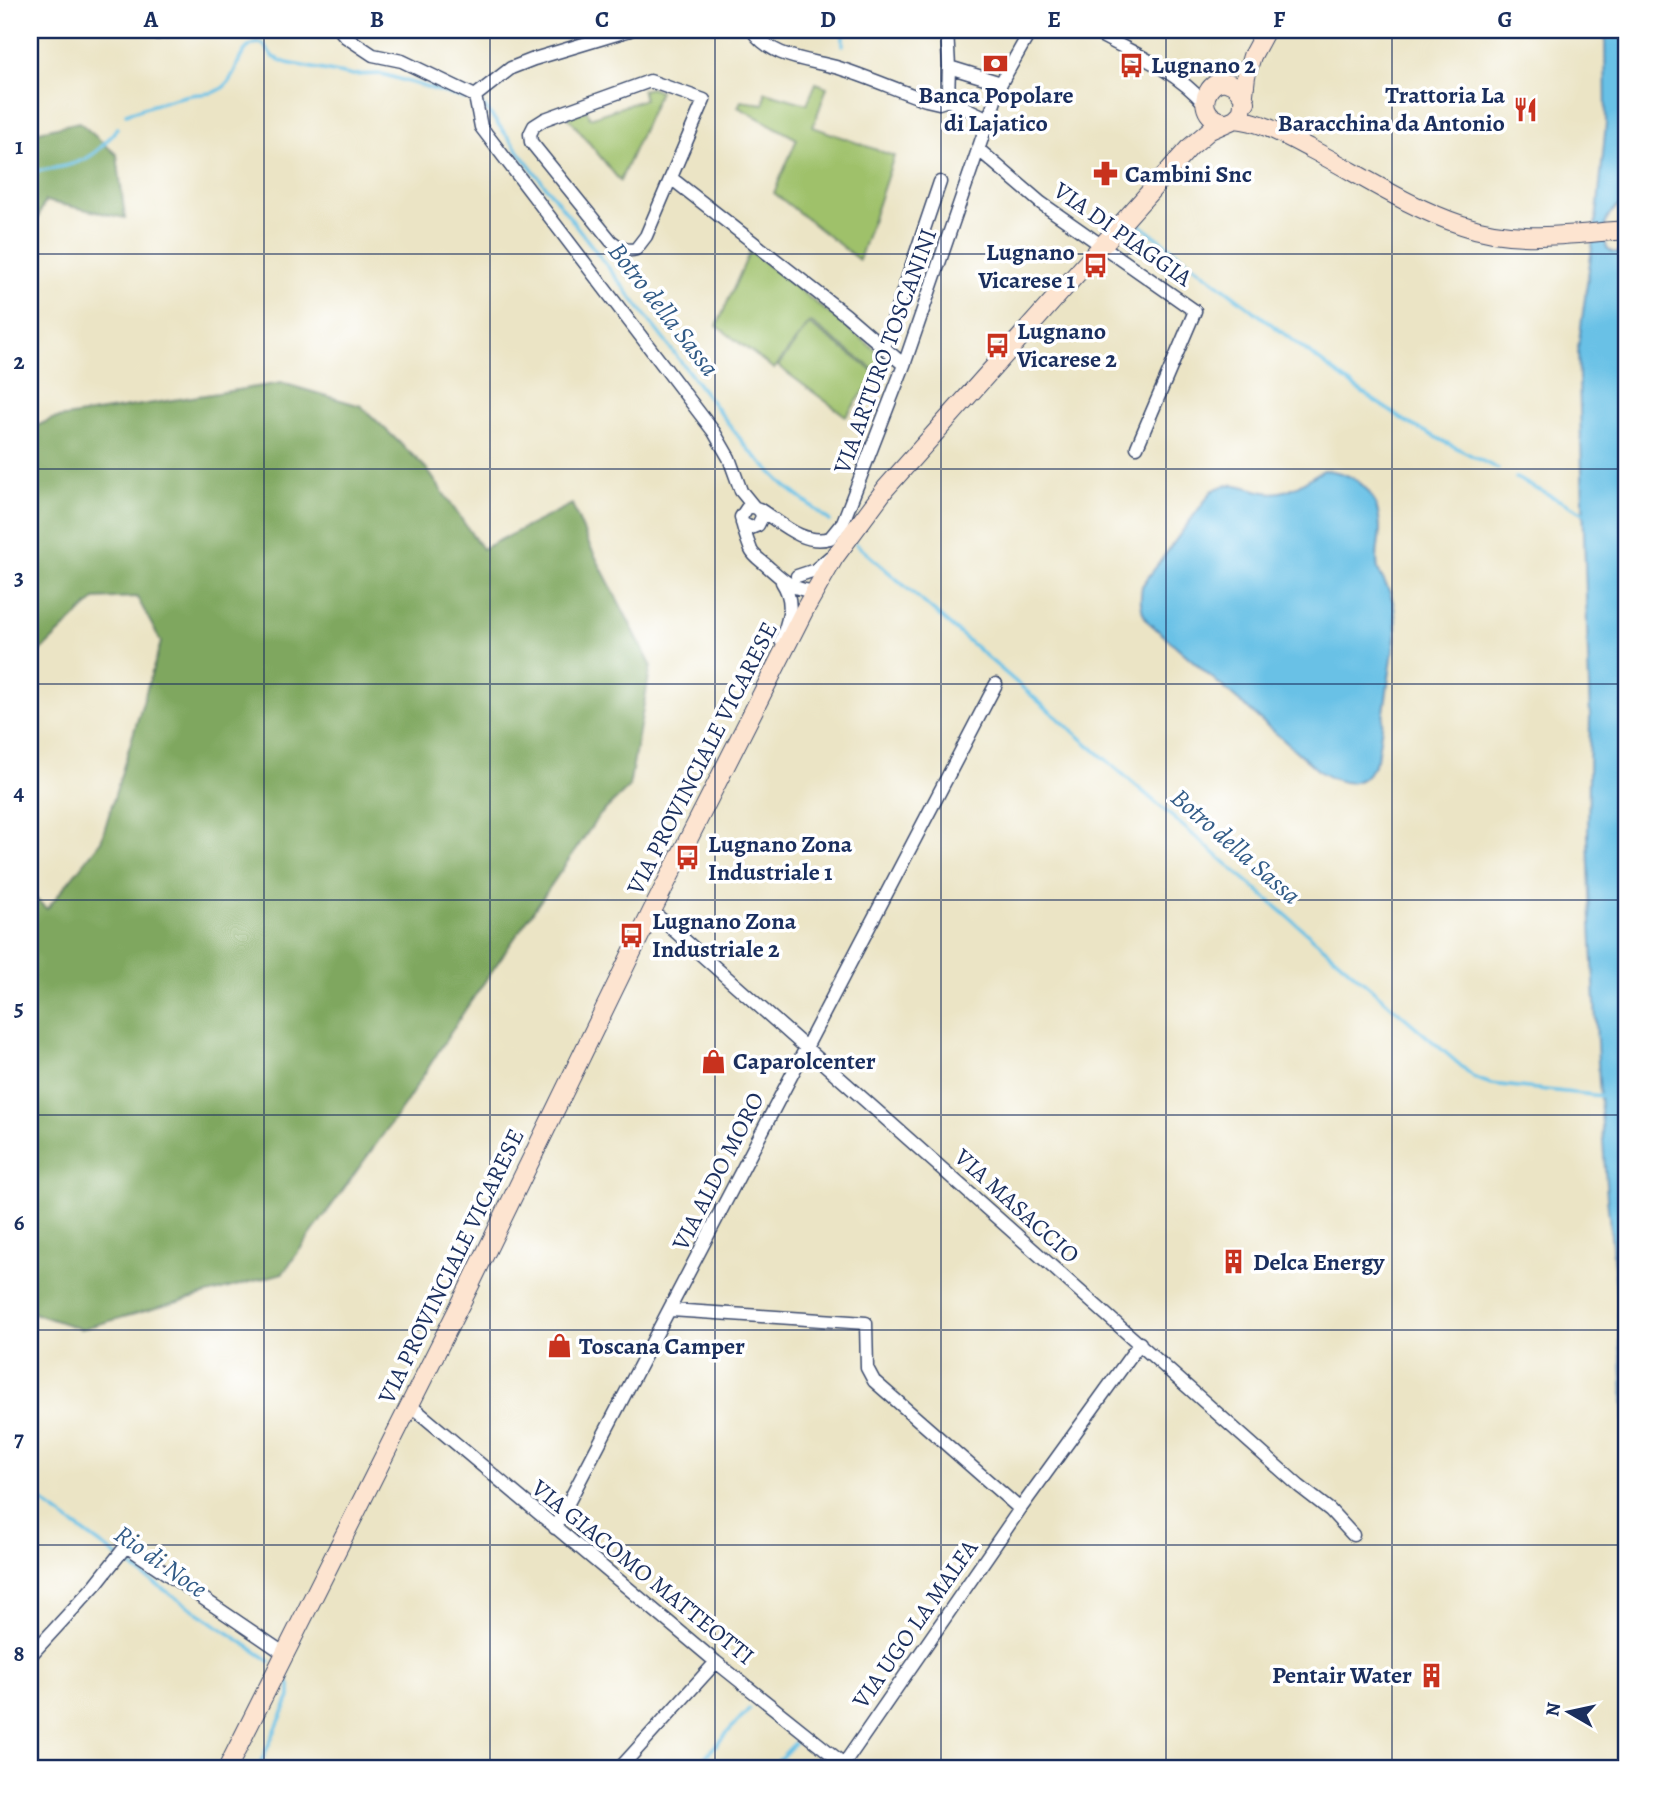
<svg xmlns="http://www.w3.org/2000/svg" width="1656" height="1799" font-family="Alegreya,serif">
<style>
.green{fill:#9fc16a;stroke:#5d7864;stroke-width:2}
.forest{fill:#7fa75e;stroke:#4d6b5e;stroke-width:2}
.water{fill:#69c1e6;stroke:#4278a2;stroke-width:2}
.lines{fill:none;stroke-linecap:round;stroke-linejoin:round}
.stream{stroke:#69c1e6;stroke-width:3.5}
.street-casing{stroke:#3a4a6d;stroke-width:15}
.secondary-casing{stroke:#3a4a6d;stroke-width:20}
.street{stroke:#fff;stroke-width:12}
.secondary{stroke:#fde4d0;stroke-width:18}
.grid{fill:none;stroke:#1b2f5e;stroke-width:2;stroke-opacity:0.55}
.labels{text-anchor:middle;stroke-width:7;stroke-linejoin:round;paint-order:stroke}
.poi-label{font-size:24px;font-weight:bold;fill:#1b2f5e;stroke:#fff;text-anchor:start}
.street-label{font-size:24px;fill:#1b2f5e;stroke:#fff}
.water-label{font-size:26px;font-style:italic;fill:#325b87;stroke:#fff}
.neatline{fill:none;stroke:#1b2f5e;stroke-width:2.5}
.grid-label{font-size:23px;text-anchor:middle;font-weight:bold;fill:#1b2f5e}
</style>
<rect width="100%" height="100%" fill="#fff"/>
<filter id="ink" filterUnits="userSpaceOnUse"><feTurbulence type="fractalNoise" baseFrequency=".0143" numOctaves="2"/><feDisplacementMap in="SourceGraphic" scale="14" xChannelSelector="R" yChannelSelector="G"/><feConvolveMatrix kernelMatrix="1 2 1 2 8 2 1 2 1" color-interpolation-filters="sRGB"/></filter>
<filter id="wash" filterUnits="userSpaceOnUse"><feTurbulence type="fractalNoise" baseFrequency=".00686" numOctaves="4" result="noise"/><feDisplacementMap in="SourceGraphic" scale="28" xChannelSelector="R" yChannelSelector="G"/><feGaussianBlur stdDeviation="1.57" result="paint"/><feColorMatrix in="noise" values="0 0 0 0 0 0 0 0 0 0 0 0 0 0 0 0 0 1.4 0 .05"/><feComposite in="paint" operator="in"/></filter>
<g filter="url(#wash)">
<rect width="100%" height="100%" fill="#ebe4c5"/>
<!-- green -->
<path class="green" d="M816,83L827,87L813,127L894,156L859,260L774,193L797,139L738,107L741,101L764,104L765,92L807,104Z
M650,88L660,91L620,181L568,117L587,110L590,118L645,99L642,90Z
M750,251L887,359L877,372L810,322L774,369L717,326Z
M809,324L877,374L846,416L778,366Z"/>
<!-- forest -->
<path class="forest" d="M79,122L117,155L125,218L45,201L30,236V133Z
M282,383L361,406L426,468L482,549L572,504L588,542L651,665L629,787L599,816L465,1010L405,1104L283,1273L81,1329L30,1312V894L47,909L101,841L161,642L137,597L95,599L30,661V429L52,419Z"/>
<!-- water -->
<path class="water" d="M1605,30H1626V203C1607,209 1600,229 1607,248L1613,252L1626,253V1448L1618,1303L1607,1198L1599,1082L1591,923L1588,834L1590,717L1578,348L1598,205L1606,123Z
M1324,470C1359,473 1380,494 1380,531C1379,544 1375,555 1378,569C1381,577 1387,585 1390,593C1395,605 1396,618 1396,631L1377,759C1363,789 1345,787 1320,772L1146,620C1140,608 1140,599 1142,586L1212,491C1238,474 1254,497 1280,492C1295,490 1310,477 1324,470Z"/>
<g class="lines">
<!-- stream -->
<path class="stream" d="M843,30V45
M484,106L748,449L784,485L830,521
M126,114C147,107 168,99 190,95C198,93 210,95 217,91C240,82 234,47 258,43L263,44L273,57L287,63L349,75L382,74L466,99
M30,172C71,165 91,166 117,128
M1139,224L1357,389L1408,423L1498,469
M1516,478L1584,513
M856,544L1475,1078L1491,1084L1602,1096
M30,1493L147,1578L270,1661
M258,1769L290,1697V1685L286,1677
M694,1769L749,1709
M770,1769L794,1744"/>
</g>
</g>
<g filter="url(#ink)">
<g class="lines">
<defs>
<path id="street" d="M139,30L157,33L175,30
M340,30L346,37L373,55L402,61L475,96
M752,30C772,59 808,59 839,68C868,77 897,90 926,100L939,103L948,100L989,119
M947,30L949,67L1001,83
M1090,30C1129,51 1175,69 1205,104
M650,81L704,100L646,236L636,249C626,252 619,247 611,241L531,142L530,134L534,126L545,119Z
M475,96L481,127L714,432L729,458L741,491L754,507
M475,96L511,68L534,59L630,30
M948,100L949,67
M978,149L1041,203L1195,311L1137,447
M671,178L846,315L904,365
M884,347L940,182
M759,509C780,522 803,546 830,538L843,522L904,365L1001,83L1031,30
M742,523L751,528L758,525L762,517C761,509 755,505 747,508L741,517C743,528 747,540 751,550C754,557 762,561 767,566C783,580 793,591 816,591
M797,576L815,570L830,557
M781,641C788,620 796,603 782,582
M652,911L1299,1486L1330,1510L1353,1535
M671,1310L866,1323L867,1368L874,1381L1020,1509L1140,1343
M410,1405L716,1662L850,1769
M555,1528L996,684
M30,1656L96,1584L126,1546L285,1654
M844,1764L1020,1509
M619,1769L716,1662"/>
<path id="secondary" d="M1235,119C1261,121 1286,136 1309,148C1359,174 1408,207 1462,225C1515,244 1571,234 1626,230
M1225,122C1181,114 1221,50 1246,102
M227,1769L472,1281L652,911L805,609L834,558L886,488L1189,148L1210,130L1235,119L1242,112L1246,76L1252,56L1266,30"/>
</defs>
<!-- street casing -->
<use href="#street" class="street-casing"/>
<!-- secondary casing -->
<use href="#secondary" class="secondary-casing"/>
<!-- street -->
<use href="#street" class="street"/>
<!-- secondary -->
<use href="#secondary" class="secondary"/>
</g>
</g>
<!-- grid -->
<path class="grid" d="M264,30V1769M490,30V1769M715,30V1769M941,30V1769M1166,30V1769M1392,30V1769M30,254H1626M30,469H1626M30,684H1626M30,900H1626M30,1115H1626M30,1330H1626M30,1545H1626"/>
<!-- icons -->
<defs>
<symbol id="bank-bare" viewBox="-9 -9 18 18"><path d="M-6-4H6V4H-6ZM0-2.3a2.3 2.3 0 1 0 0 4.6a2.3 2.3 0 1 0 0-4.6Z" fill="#c8321e" stroke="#fff" stroke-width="2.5" paint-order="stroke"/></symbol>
<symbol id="bus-bare" viewBox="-9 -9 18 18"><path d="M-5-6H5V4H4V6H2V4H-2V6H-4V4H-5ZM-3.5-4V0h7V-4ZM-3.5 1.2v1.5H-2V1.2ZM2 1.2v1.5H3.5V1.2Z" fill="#c8321e" stroke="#fff" stroke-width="2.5" paint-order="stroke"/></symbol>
<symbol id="restaurant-bare" viewBox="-9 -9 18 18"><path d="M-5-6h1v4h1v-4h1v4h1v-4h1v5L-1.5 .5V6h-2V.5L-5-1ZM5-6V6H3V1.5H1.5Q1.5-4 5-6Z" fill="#c8321e" stroke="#fff" stroke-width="2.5" paint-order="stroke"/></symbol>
<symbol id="pharmacy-bare" viewBox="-9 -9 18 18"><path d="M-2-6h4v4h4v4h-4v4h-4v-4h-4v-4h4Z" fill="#c8321e" stroke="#fff" stroke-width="2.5" paint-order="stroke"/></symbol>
<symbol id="shop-bare" viewBox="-9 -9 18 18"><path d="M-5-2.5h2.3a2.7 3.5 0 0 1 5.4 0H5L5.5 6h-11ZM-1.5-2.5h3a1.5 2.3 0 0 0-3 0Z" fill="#c8321e" stroke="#fff" stroke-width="2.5" paint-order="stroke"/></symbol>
<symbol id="building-bare" viewBox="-9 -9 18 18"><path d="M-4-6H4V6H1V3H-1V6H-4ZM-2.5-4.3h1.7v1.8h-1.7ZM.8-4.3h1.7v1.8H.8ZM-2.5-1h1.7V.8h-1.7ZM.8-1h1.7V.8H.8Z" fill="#c8321e" stroke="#fff" stroke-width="2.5" paint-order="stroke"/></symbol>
</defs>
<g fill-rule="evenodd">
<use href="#bank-bare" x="978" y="46" width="35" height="35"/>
<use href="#bus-bare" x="1114" y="48" width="35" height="35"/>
<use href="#restaurant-bare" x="1508" y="92" width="35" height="35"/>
<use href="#pharmacy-bare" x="1088" y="156" width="35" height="35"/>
<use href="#bus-bare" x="1078" y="248" width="35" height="35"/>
<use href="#bus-bare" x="980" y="328" width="35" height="35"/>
<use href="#bus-bare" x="670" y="840" width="35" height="35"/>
<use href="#bus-bare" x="614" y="918" width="35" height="35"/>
<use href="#shop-bare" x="696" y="1044" width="35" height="35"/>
<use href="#building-bare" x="1216" y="1244" width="35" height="35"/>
<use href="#shop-bare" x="542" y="1328" width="35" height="35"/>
<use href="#building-bare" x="1414" y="1658" width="35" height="35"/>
</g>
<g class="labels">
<!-- poi labels -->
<g class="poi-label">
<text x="1151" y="73">Lugnano 2</text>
<text x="996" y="103" text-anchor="middle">Banca Popolare<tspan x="996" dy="28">di Lajatico</tspan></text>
<text x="1505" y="103" text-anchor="end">Trattoria La<tspan x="1505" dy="28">Baracchina da Antonio</tspan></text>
<text x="1125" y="182">Cambini Snc</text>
<text x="1075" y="260" text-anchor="end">Lugnano<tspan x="1075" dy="28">Vicarese 1</tspan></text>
<text x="1017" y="339">Lugnano<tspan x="1017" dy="28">Vicarese 2</tspan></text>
<text x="708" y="852">Lugnano Zona<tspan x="708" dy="28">Industriale 1</tspan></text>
<text x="652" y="929">Lugnano Zona<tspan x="652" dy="28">Industriale 2</tspan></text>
<text x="733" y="1069">Caparolcenter</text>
<text x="1253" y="1270">Delca Energy</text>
<text x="579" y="1354">Toscana Camper</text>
<text x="1412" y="1683" text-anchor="end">Pentair Water</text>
</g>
<!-- street labels -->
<g class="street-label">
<text transform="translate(1123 234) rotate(35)" y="8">VIA DI PIAGGIA</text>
<text transform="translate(885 351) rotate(-70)" y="8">VIA ARTURO TOSCANINI</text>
<text transform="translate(702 758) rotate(-63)" y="8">VIA PROVINCIALE VICARESE</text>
<text transform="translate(718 1171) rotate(-63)" y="8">VIA ALDO MORO</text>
<text transform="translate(1017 1206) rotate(42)" y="8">VIA MASACCIO</text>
<text transform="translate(451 1266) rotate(-64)" y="8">VIA PROVINCIALE VICARESE</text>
<text transform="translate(643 1572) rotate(39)" y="8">VIA GIACOMO MATTEOTTI</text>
<text transform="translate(915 1624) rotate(-55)" y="8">VIA UGO LA MALFA</text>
</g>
<!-- water labels -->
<g class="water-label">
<text transform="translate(664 309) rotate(52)" y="9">Botro della Sassa</text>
<text transform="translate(1236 846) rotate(41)" y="9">Botro della Sassa</text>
<text transform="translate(161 1561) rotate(35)" y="9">Rio di Noce</text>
</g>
</g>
<!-- margin -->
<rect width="1656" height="1799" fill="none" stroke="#fff" stroke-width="77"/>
<!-- north arrow -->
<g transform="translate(1569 1712) rotate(279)" stroke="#ffffff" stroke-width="5" paint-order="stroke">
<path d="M0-5L12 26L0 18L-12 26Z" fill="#1b2f5e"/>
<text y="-10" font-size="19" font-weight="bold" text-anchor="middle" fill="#1b2f5e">N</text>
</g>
<rect x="38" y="38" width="1580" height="1722" class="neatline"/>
<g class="grid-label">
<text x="151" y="27">A</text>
<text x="377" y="27">B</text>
<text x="602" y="27">C</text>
<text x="828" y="27">D</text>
<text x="1054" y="27">E</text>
<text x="1279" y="27">F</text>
<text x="1505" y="27">G</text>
<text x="19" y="154">1</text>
<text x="19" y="369">2</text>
<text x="19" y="585">3</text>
<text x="19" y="800">4</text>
<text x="19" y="1015">5</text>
<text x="19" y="1230">6</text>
<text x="19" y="1446">7</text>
<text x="19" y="1661">8</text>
</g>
</svg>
